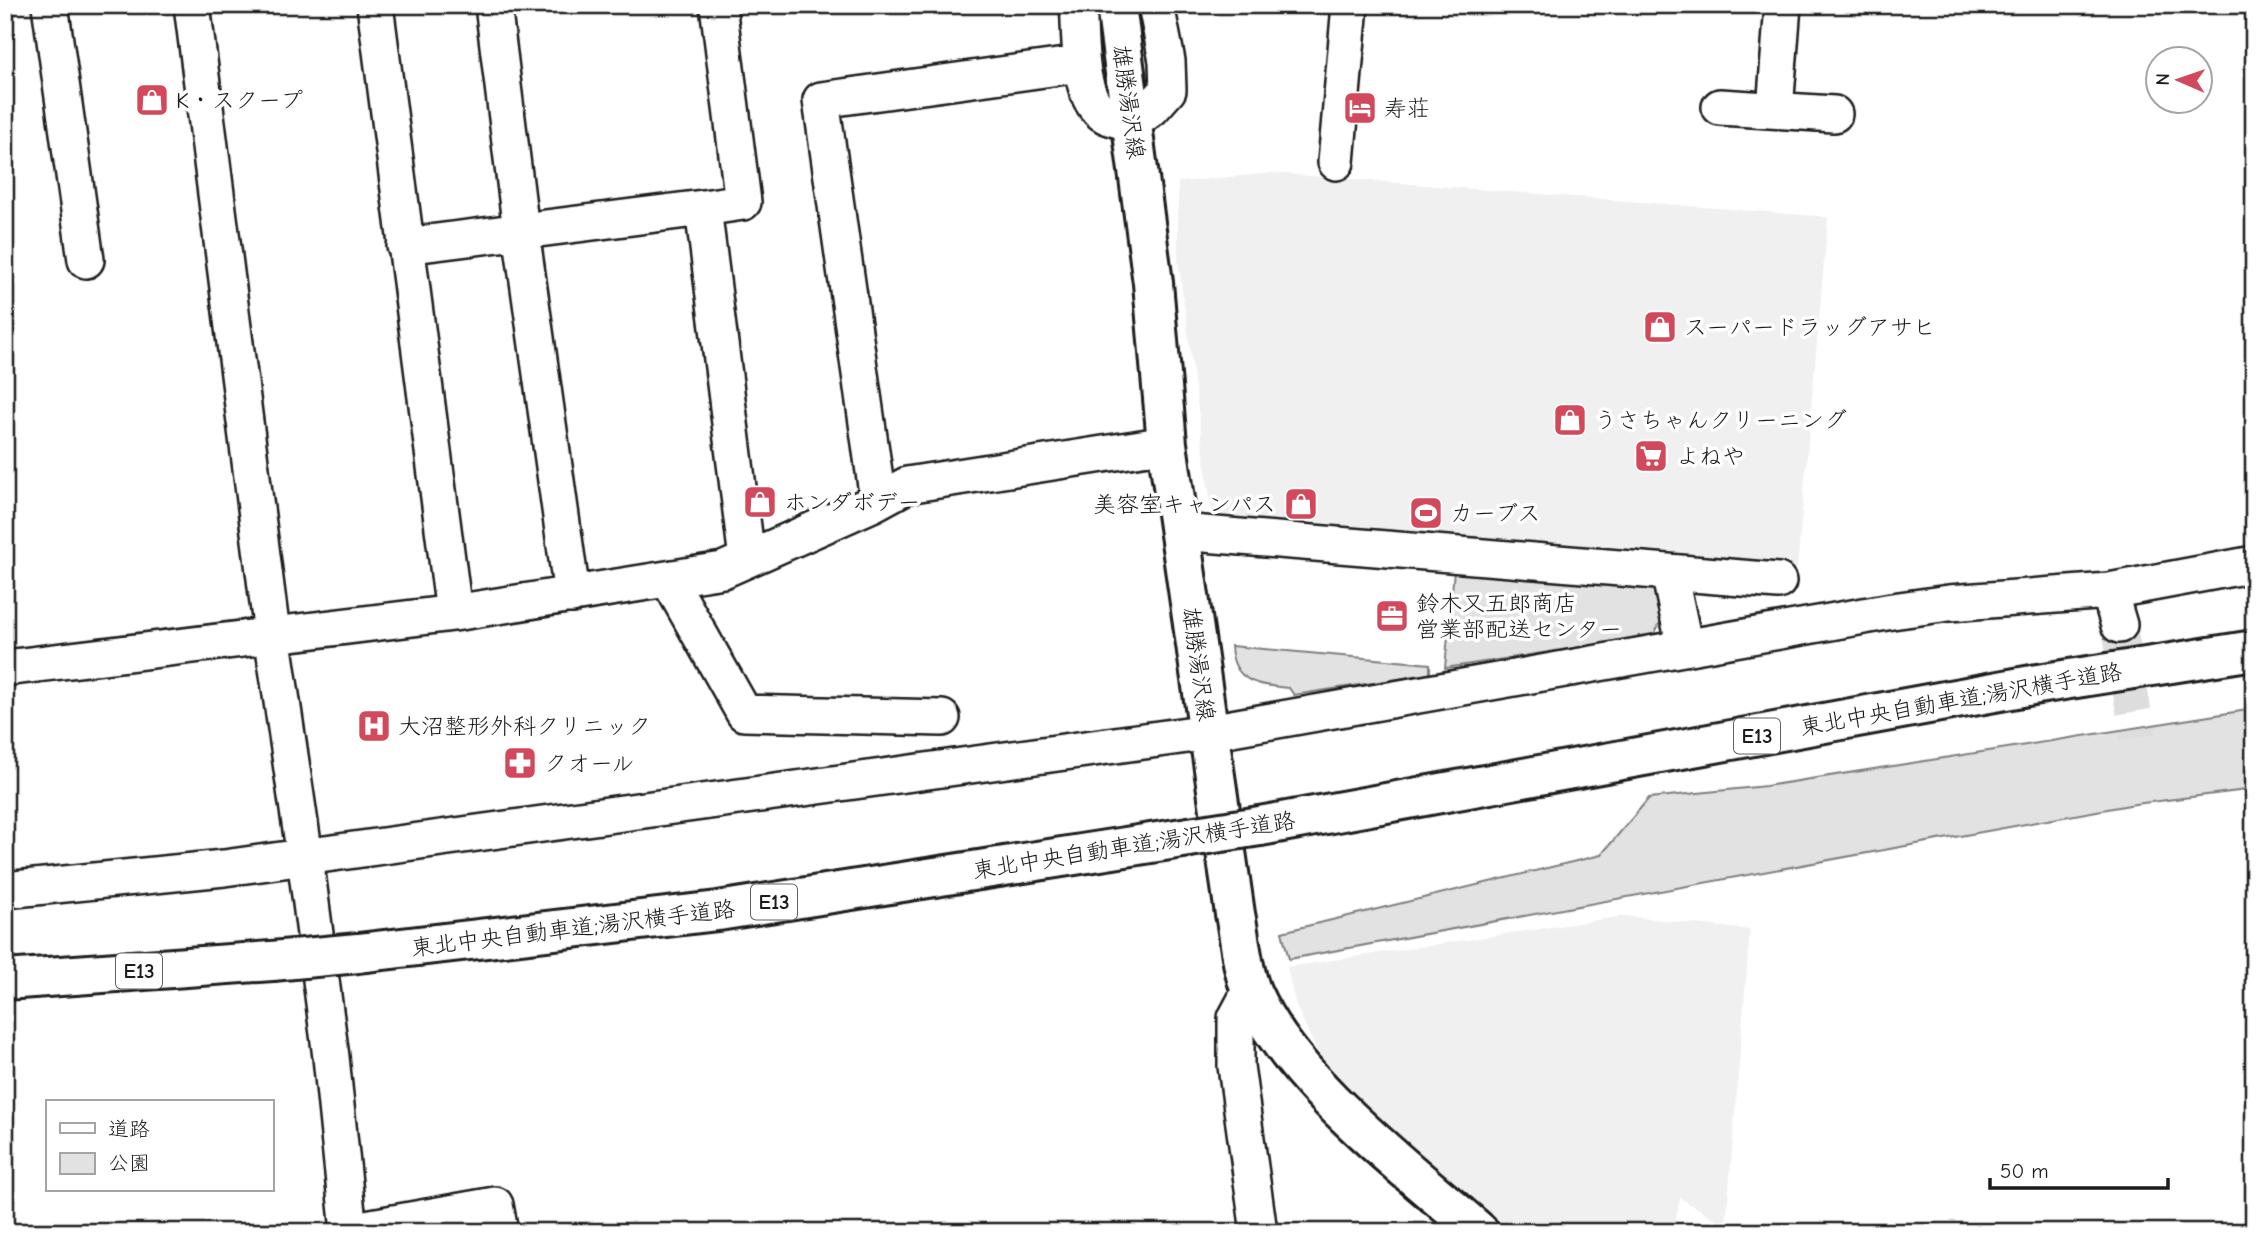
<svg xmlns="http://www.w3.org/2000/svg" width="2259" height="1237" font-family="'Comic Neue','Klee One',sans-serif">
<style>
.built{fill:#f0f0f0}
.green{fill:#e2e2e2;stroke:#7f7f7f;stroke-width:2}
.lines{fill:none;stroke-linecap:round;stroke-linejoin:round}
.minor-tunnel{stroke:#ddd;stroke-width:35;stroke-dasharray:35 18;stroke-linecap:butt}
.minor-casing{stroke:#1c1c1c;stroke-width:40}
.major-casing{stroke:#1c1c1c;stroke-width:44}
.highway-casing{stroke:#1c1c1c;stroke-width:44}
.minor{stroke:#fff;stroke-width:35}
.major{stroke:#fff;stroke-width:38}
.highway{stroke:#fff;stroke-width:38}
.highway-bridge-casing{stroke:#1c1c1c;stroke-width:44;stroke-linecap:butt}
.highway-bridge{stroke:#fff;stroke-width:38}
.labels{text-anchor:middle;stroke-width:7;stroke-linejoin:round;paint-order:stroke}
.shield{fill:#fff;stroke:#606060;stroke-width:2}
.shield-label{font-size:21px;font-weight:bold;fill:#1c1c1c}
.poi-label{font-size:23px;fill:#1c1c1c;stroke:#fff;text-anchor:start}
.street-label{font-size:23px;fill:#1c1c1c;stroke:#fff}
</style>
<rect width="100%" height="100%" fill="#fff"/>
<filter id="ink" filterUnits="userSpaceOnUse"><feTurbulence type="fractalNoise" baseFrequency=".0143" numOctaves="2"/><feDisplacementMap in="SourceGraphic" scale="14" xChannelSelector="R" yChannelSelector="G"/><feConvolveMatrix kernelMatrix="1 2 1 2 8 2 1 2 1" color-interpolation-filters="sRGB"/></filter>
<g filter="url(#ink)">
<!-- built -->
<path class="built" d="M1273,173L1828,217L1797,568L1213,522L1178,259V182Z
M1625,916L1750,930L1726,1225L1680,1198L1673,1232H1510L1349,1091L1317,1051L1295,1003L1287,967Z"/>
<!-- green -->
<path class="green" d="M1454,570L1644,584L1658,593L1665,614L1653,636L1445,668Z
M1231,646L1430,664V674L1294,695L1289,688C1258,685 1233,683 1231,646Z
M2254,709V789L2135,804L1289,959L1282,932L1601,855L1649,798L1766,786Z"/>
<g class="lines">
<!-- minor-tunnel -->
<path class="minor-tunnel" d="M2119,625L2138,737"/>
<defs>
<path id="minor" d="M50,5L86,260
M192,5L272,634L305,857L331,1057L349,1232
M375,5L454,613
M493,5L521,231L572,595
M1078,5C1081,34 1076,98 1105,115C1113,119 1124,121 1132,123L1152,108L1168,90L1167,61L1156,5
M1720,107L1834,114
M1775,110L1783,5
M1336,162L1350,5
M703,208L743,202L718,5
M405,246L703,208L747,559
M878,500L821,100L1080,64
M1180,532L1778,581
M1669,572L1685,648
M669,580L744,713L942,718
M2109,591L2119,625
M5,668L454,613L723,570L874,503L907,485L1167,444
M5,890L224,868L1209,732L1892,611L1949,603L2109,591L2254,564
M1251,990L1236,1018V1066L1259,1232
M349,1231L495,1205L500,1232"/>
<path id="major" d="M1116,5L1153,283L1167,444L1235,914C1240,938 1242,971 1252,993C1292,1083 1405,1167 1479,1232"/>
<path id="highway" d="M1260,826L2038,684L2254,650
M358,953L718,911L1189,837
M5,980L272,961"/>
</defs>
<!-- minor casing -->
<use href="#minor" class="minor-casing"/>
<!-- major casing -->
<use href="#major" class="major-casing"/>
<!-- highway casing -->
<use href="#highway" class="highway-casing"/>
<!-- minor -->
<use href="#minor" class="minor"/>
<!-- major -->
<use href="#major" class="major"/>
<!-- highway -->
<use href="#highway" class="highway"/>
<defs>
<path id="highway-bridge" d="M1189,837L1260,826
M272,961L358,953"/>
</defs>
<!-- highway-bridge casing -->
<use href="#highway-bridge" class="highway-bridge-casing"/>
<!-- highway-bridge -->
<use href="#highway-bridge" class="highway-bridge"/>
</g>
</g>
<!-- icons -->
<defs>
<symbol id="shop-square" viewBox="-11 -11 22 22"><rect x="-9" y="-9" width="18" height="18" rx="4" fill="#d1495b" stroke="#fff"/><path d="M-5-2.5h2.3a2.7 3.5 0 0 1 5.4 0H5L5.5 6h-11ZM-1.5-2.5h3a1.5 2.3 0 0 0-3 0Z" fill="#fff"/></symbol>
<symbol id="hotel-square" viewBox="-11 -11 22 22"><rect x="-9" y="-9" width="18" height="18" rx="4" fill="#d1495b" stroke="#fff"/><path d="M-6-4.5h1.5V1H6V5H4.5V3h-9V5H-6ZM-4 0a1.8 1.8 0 1 1 3.6 0ZM.5 0V-2.5h3Q6-2.5 6 0Z" fill="#fff"/></symbol>
<symbol id="supermarket-square" viewBox="-11 -11 22 22"><rect x="-9" y="-9" width="18" height="18" rx="4" fill="#d1495b" stroke="#fff"/><path d="M-6-5.5h2.5l.6 2H6L4.5 2H-2.5L-4.4-4H-6ZM-1.5 3.2a1.3 1.3 0 1 0 .1 0ZM3 3.2a1.3 1.3 0 1 0 .1 0Z" fill="#fff"/></symbol>
<symbol id="stadium-square" viewBox="-11 -11 22 22"><rect x="-9" y="-9" width="18" height="18" rx="4" fill="#d1495b" stroke="#fff"/><path d="M0-5a6.5 5 0 1 0 0 10a6.5 5 0 1 0 0-10ZM-3.5-1.8h7v3.6h-7Z" fill="#fff"/></symbol>
<symbol id="office-square" viewBox="-11 -11 22 22"><rect x="-9" y="-9" width="18" height="18" rx="4" fill="#d1495b" stroke="#fff"/><path d="M-6-3h4V-5.5h4V-3h4V5H-6ZM-1-4.5V-3h2v-1.5ZM-6 0V1H6V0Z" fill="#fff"/></symbol>
<symbol id="hospital-square" viewBox="-11 -11 22 22"><rect x="-9" y="-9" width="18" height="18" rx="4" fill="#d1495b" stroke="#fff"/><path d="M-5-5h3v3.5h4V-5h3V5h-3V1.5h-4V5h-3Z" fill="#fff"/></symbol>
<symbol id="pharmacy-square" viewBox="-11 -11 22 22"><rect x="-9" y="-9" width="18" height="18" rx="4" fill="#d1495b" stroke="#fff"/><path d="M-2-6h4v4h4v4h-4v4h-4v-4h-4v-4h4Z" fill="#fff"/></symbol>
</defs>
<g fill-rule="evenodd">
<use href="#shop-square" x="133" y="81" width="38" height="38"/>
<use href="#hotel-square" x="1341" y="89" width="38" height="38"/>
<use href="#shop-square" x="1641" y="308" width="38" height="38"/>
<use href="#shop-square" x="1551" y="401" width="38" height="38"/>
<use href="#supermarket-square" x="1632" y="437" width="38" height="38"/>
<use href="#shop-square" x="741" y="483" width="38" height="38"/>
<use href="#shop-square" x="1282" y="485" width="38" height="38"/>
<use href="#stadium-square" x="1407" y="494" width="38" height="38"/>
<use href="#office-square" x="1373" y="597" width="38" height="38"/>
<use href="#hospital-square" x="355" y="707" width="38" height="38"/>
<use href="#pharmacy-square" x="501" y="744" width="38" height="38"/>
</g>
<g class="labels">
<!-- shield labels -->
<g class="shield">
<rect x="1734" y="718.5" width="46" height="35" rx="5"/>
<rect x="751" y="884.5" width="46" height="35" rx="5"/>
<rect x="116" y="953.5" width="46" height="35" rx="5"/>
</g>
<g class="shield-label">
<text x="1757" y="743">E13</text>
<text x="774" y="909">E13</text>
<text x="139" y="978">E13</text>
</g>
<!-- poi labels -->
<g class="poi-label">
<text x="176" y="108">K・スクープ</text>
<text x="1384" y="116">寿荘</text>
<text x="1684" y="335">スーパードラッグアサヒ</text>
<text x="1594" y="428">うさちゃんクリーニング</text>
<text x="1676" y="464">よねや</text>
<text x="784" y="510">ホンダボデー</text>
<text x="1276" y="512" text-anchor="end">美容室キャンパス</text>
<text x="1450" y="521">カーブス</text>
<text x="1416" y="611">鈴木又五郎商店<tspan x="1416" dy="26">営業部配送センター</tspan></text>
<text x="398" y="734">大沼整形外科クリニック</text>
<text x="544" y="771">クオール</text>
</g>
<!-- street labels -->
<g class="street-label">
<text transform="translate(1129 102) rotate(82)" y="8">雄勝湯沢線</text>
<text transform="translate(1199 664) rotate(82)" y="8">雄勝湯沢線</text>
<text transform="translate(1961 699) rotate(-10)" y="8">東北中央自動車道;湯沢横手道路</text>
<text transform="translate(1134 845) rotate(-9)" y="8">東北中央自動車道;湯沢横手道路</text>
<text transform="translate(573 928) rotate(-7)" y="8">東北中央自動車道;湯沢横手道路</text>
</g>
</g>
<!-- margin -->
<rect width="2259" height="1237" fill="none" stroke="#fff" stroke-width="28"/>
<rect x="14" y="14" width="2231" height="1209" fill="none" stroke="#1c1c1c" stroke-width="2.5" filter="url(#ink)"/>
<!-- legend -->
<rect x="46" y="1100" width="228" height="91" fill="#ffffff" stroke="#a4a4a4" stroke-width="2"/>
<rect x="60" y="1123" width="35" height="10" fill="#ffffff" stroke="#a4a4a4" stroke-width="2"/>
<text x="108" y="1136" font-size="21" fill="#1c1c1c">道路</text>
<rect x="60" y="1153" width="35" height="21" fill="#e2e2e2" stroke="#a4a4a4" stroke-width="2"/>
<text x="108" y="1170" font-size="21" fill="#1c1c1c">公園</text>
<!-- north arrow -->
<g transform="translate(2179 80) rotate(272)"><circle r="33" fill="#ffffff" stroke="#a4a4a4" stroke-width="2"/>
<path d="M0-5L12 26L0 18L-12 26Z" fill="#d1495b"/>
<text y="-10" font-size="19" font-weight="bold" text-anchor="middle" fill="#1c1c1c">N</text>
</g>
<!-- scale -->
<path d="M1990 1178v10h178v-10" fill="none" stroke="#1c1c1c" stroke-width="3.5"/>
<text x="2000" y="1178" font-size="21" fill="#1c1c1c" stroke="#ffffff" stroke-width="5" paint-order="stroke">50 m</text>
</svg>
